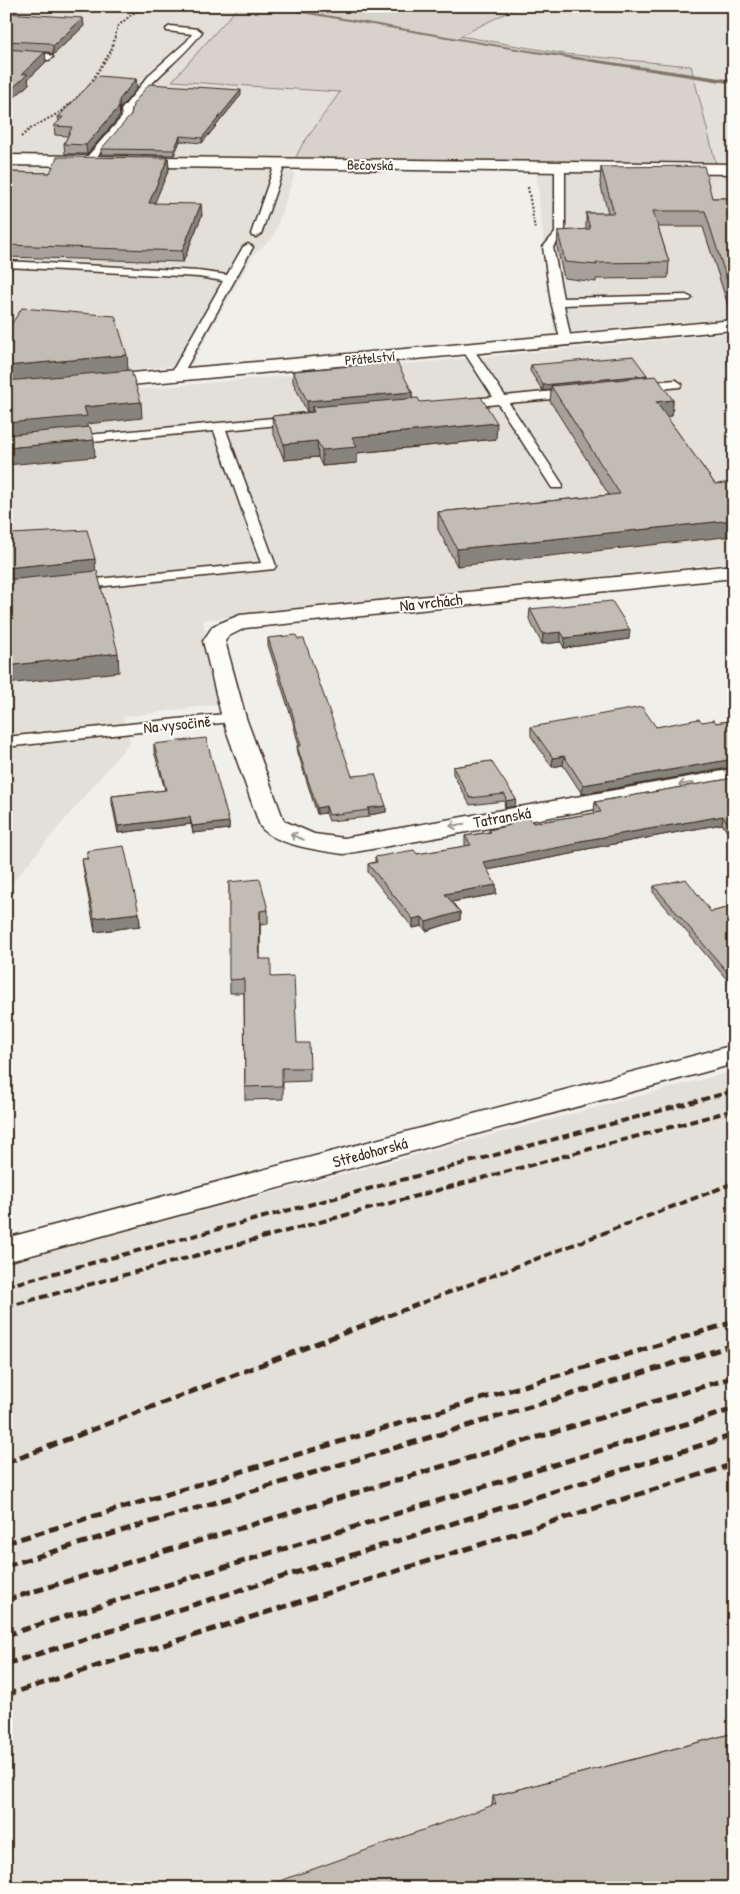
<svg xmlns="http://www.w3.org/2000/svg" width="740" height="1894" font-family="'Patrick Hand',sans-serif">
<style>
.built{fill:#e3e0da}
.green{fill:#d7d2cc;stroke:#897e75}
.lines{fill:none;stroke-linecap:round;stroke-linejoin:round}
.stream{fill:#80746b;fill-rule:evenodd}
.lane-casing{stroke:#3b2a1e;stroke-width:3}
.street-casing{stroke:#3b2a1e;stroke-width:3}
.secondary-casing{stroke:#3b2a1e;stroke-width:3}
.path{stroke:#3b2a1e;stroke-width:2;stroke-dasharray:2 2;stroke-linecap:butt}
.lane{fill:#fdfcf7;fill-rule:evenodd}
.street{fill:#fdfcf7;fill-rule:evenodd}
.secondary{fill:#fdfcf7;fill-rule:evenodd}
.rail-far1{stroke:#3b2a1e;stroke-width:4;stroke-dasharray:8 4;stroke-linecap:butt}
.rail{stroke:#3b2a1e;stroke-width:5;stroke-dasharray:10 5;stroke-linecap:butt}
.wall{fill:#a6a29b;stroke:#3b2a1e}
.shaded-wall{fill:#87847e;stroke:#3b2a1e}
.building{fill:#c1bcb4;stroke:#3b2a1e}
.oneway{stroke:#9c938a}
.labels{text-anchor:middle;stroke-width:4;stroke-linejoin:round;paint-order:stroke}
.far-street-label{font-size:14px;fill:#3b2a1e;stroke:#fdfcf7}
.street-label{font-size:16px;fill:#3b2a1e;stroke:#fdfcf7}
</style>
<rect width="100%" height="100%" fill="#f1efea"/>
<filter id="ink" filterUnits="userSpaceOnUse"><feTurbulence type="fractalNoise" baseFrequency=".02" numOctaves="2"/><feDisplacementMap in="SourceGraphic" scale="10" xChannelSelector="R" yChannelSelector="G"/><feConvolveMatrix kernelMatrix="1 2 1 2 8 2 1 2 1" color-interpolation-filters="sRGB"/></filter>
<g filter="url(#ink)">
<!-- built -->
<path class="built" d="M6,6H239L173,81L340,92L302,145L295,159L6,155Z
M520,6H734V164H716L691,66L565,54L459,37Z
M6,164L278,168L287,169L295,173L273,238L254,254L194,359L193,364L6,383Z
M536,171L734,173V318L554,333Z
M734,333V562L203,620L220,704L123,717L130,742L6,890V402Z
M734,1071V1888H6V1263Z"/>
<!-- green -->
<path class="green" d="M239,6H520L460,36L565,54L691,66L716,164L295,159L302,145L340,92L172,81Z"/>
<g class="lines">
<!-- stream -->
<path class="stream" d="M262,6H274L522,49L734,80V84L522,51Z"/>
<defs>
<path id="lane" d="M170,26L198,29L202,32C182,60 151,78 132,108C130,112 132,115 130,119L91,163H85V159L122,117L121,110L151,73L187,41L192,34L167,31L166,29Z
M6,51L49,54L53,57L49,60L6,57Z
M280,161L285,164L261,234L256,237L252,236L251,234L275,164Z
M560,164L565,167V234L553,247L563,298L686,295L692,298L690,300L564,305L571,340L569,342H561L551,302L543,247L555,233V167Z
M248,244L253,247L182,375L176,379L170,375L223,281L198,277L6,267V261L198,271L227,275L243,247Z
M468,346L472,347L505,396L573,389L579,393L573,397L509,403L563,485L562,488H552L498,404L460,408L454,404L460,400L493,397L462,349Z
M676,380L682,384L680,387L639,391L633,387L639,383Z
M295,416L301,420L299,423L226,430L276,566L274,569L76,589L71,588L69,585L71,582L76,581L261,563L214,431L69,444L65,443L63,440L65,437Z
M234,713L239,715L242,718L239,721L6,747V737Z"/>
<path id="street" d="M734,565V578L245,628L229,636L225,641L246,718L284,821L314,834L344,838L734,769V784L344,854C322,851 273,845 260,826L222,718L203,641L213,626L240,615Z
M734,1045V1064L6,1262V1238Z"/>
<path id="secondary" d="M6,155L734,164V174L6,165Z
M734,320V330L97,388L90,386L88,382L90,378L97,376Z"/>
</defs>
<!-- lane casing -->
<use href="#lane" class="lane-casing"/>
<!-- street casing -->
<use href="#street" class="street-casing"/>
<!-- secondary casing -->
<use href="#secondary" class="secondary-casing"/>
<!-- path -->
<path class="path" d="M88,87L111,51L118,26L136,11L150,6
M21,137L30,129L62,111L84,91
M528,187L535,230"/>
<!-- lane -->
<use href="#lane" class="lane"/>
<!-- street -->
<use href="#street" class="street"/>
<!-- secondary -->
<use href="#secondary" class="secondary"/>
<!-- rail-far1 -->
<path class="rail-far1" d="M6,1286L734,1091
M6,1307L734,1110
M377,1320L734,1183"/>
<!-- rail -->
<path class="rail" d="M6,1463L380,1319
M6,1543L734,1322
M6,1566L734,1345
M6,1600L734,1377
M6,1635L734,1409
M6,1664L734,1435
M6,1695L734,1464"/>
</g>
<!-- wall -->
<path class="wall" d="M6,13L84,26L53,55L49,52H45L46,62L28,79L29,84L6,105Z
M136,79L137,88L120,109V116L87,154H65L64,144L68,136L55,135L54,126L59,121L58,117Z
M734,86V103L733,99Z
M241,95L202,143L180,141L174,155L101,154V149Z
M168,158L169,169L154,203L202,215L183,262L6,257V172L50,173Z
M601,167L712,198H734V319L732,318L703,227H658L669,262L668,278L596,279V282L564,278L557,247L558,231L586,230V213H608L600,183Z
M531,365L647,375V377L673,400L672,416H666L715,484L457,566L438,529V512L609,495L550,401L551,390L543,391L530,371Z
M293,371L412,392V398L496,439L357,453V463L322,466L318,457L284,460L273,432L272,416L307,412L293,382Z
M530,609L629,639L564,648L561,642L542,644L529,619Z
M268,638L352,776L386,806V812L369,815V817L329,821L326,813L317,814L298,753L297,746H299L292,719L268,645Z
M734,720V767L582,794L563,765L552,767L531,736V727H656L702,722L716,723Z
M154,744L229,822V829L193,833L191,824L118,833L112,803V796L165,790L154,751Z
M491,761L515,806L505,808L504,801L470,805L453,774V767Z
M734,778V832L728,833L722,824L576,851V853L487,870L496,885V894L452,902L460,912V920L426,931L422,926L413,928L368,872V864L375,862V857L417,854L466,846L465,845V836L489,832V830L509,826V818L533,823L595,813L594,811L595,802Z
M87,851L139,913L140,926L95,932L84,873L82,859H87Z
M229,882L268,910V924L260,925V959L271,977L297,1043L310,1068V1081L283,1082V1099L245,1100L244,993H230Z
M654,886L711,912L734,906V988L653,892Z
M734,1733L492,1806L493,1796Z"/>
<!-- shaded-wall -->
<path class="shaded-wall" d="M83,18L84,26L53,55V46Z
M45,52L46,62L28,79L29,84L6,105V94L22,74Z
M136,79L137,88L120,109L119,100Z
M241,90V95L202,143V138Z
M119,107L120,116L87,154L86,145Z
M180,136V141L174,155V150Z
M168,158L169,169L150,214L149,203Z
M201,204L202,215L183,262L182,251Z
M127,355L128,371L6,382V366Z
M647,375L646,381L551,386V390L543,391V385Z
M412,392V403L312,407V412H307V401Z
M673,400L672,416L655,417L656,402Z
M141,402L142,418L87,424L88,433L6,440V423L84,407Z
M497,423L496,439L357,453V463L322,466V450L352,437Z
M94,440L95,457L6,465V448Z
M317,441L318,457L284,460V444Z
M734,520V536L457,566V549Z
M95,559L96,577L6,586V568Z
M630,630L629,639L564,648L565,638Z
M561,632V642L542,644L543,634Z
M118,653L119,672L6,684V666Z
M564,756L563,765L552,767L553,758Z
M734,759V767L582,794L583,785Z
M516,799L515,806L505,808L506,801Z
M326,806V813L317,814V808Z
M386,806V812L369,815L368,808Z
M723,816L722,824L576,851V853L482,871L483,862L575,842Z
M190,817L191,824L118,833V826Z
M229,822V829L193,833L192,826Z
M734,824V832L728,833L729,825Z
M496,885V894L445,903V894Z
M260,911V973L259,959Z
M460,912V920L426,931V922Z
M139,913L140,926L95,932L94,918Z
M422,917V926L413,928V919Z"/>
<!-- building -->
<path class="building" d="M6,13L83,18L53,46L48,43L6,41Z
M6,49L45,52L22,74H28L6,94Z
M98,76L136,79L119,100V107L86,145L64,144L72,127L54,126L63,117H58Z
M149,84L241,90L202,138L180,136L174,150L101,149L131,115L133,104Z
M57,157L168,158L149,203L201,204L182,251L6,245V220L9,215H6V172L50,173Z
M704,166L712,198H734V302L705,211H653L669,262L596,263L597,265L565,262L558,231L590,229L586,213H614L601,167Z
M22,308L115,316L127,355L6,366V332Z
M633,356L647,375L543,385L531,365Z
M397,362L412,392L307,401L293,371Z
M131,370L141,402L84,407L87,416L6,423V381Z
M656,376L673,400L656,402L715,484L734,482V520L457,549L438,512L620,494L551,386Z
M481,397L497,423L352,437L357,447L322,450L317,441L284,444L272,416L314,412L312,407L418,398L420,402Z
M90,427L94,440L6,448V435Z
M87,530L95,559L6,568V540H12L11,534Z
M97,571L118,653L6,666V580Z
M612,601L630,630L565,638L561,632L543,634L530,609Z
M296,635L298,639H304L352,776L375,774L386,806L368,808L369,810L329,815L326,806L317,808L297,746H301L292,712L268,638Z
M642,707L656,727L699,719L702,722L714,720L716,723L734,720V759L583,785L564,756L553,758L531,727Z
M206,738L229,822L192,826L190,817L118,826L112,796L166,790L154,744Z
M491,761L516,799L506,801L505,794L470,798L453,767Z
M734,778V824L729,825L723,816L575,842L576,844L483,862L496,885L445,894L460,912L426,922L422,917L413,919L368,864L377,862L375,857L414,850L417,854L471,845L465,836L491,832L489,830L510,825L509,818L527,814L533,823L601,812L595,802Z
M124,846L139,913L94,918L82,859H88L87,851Z
M260,879L268,910L260,911L259,959H271V977L294,976L297,1043H309L310,1068H282V1086L245,1087L244,979L229,980V882Z
M686,879L711,912L734,906V980L654,886Z
M734,1733V1888H260L496,1804L493,1796Z"/>
<!-- one-way arrows -->
<defs><path id="oneway-shaft" d="M-6 0H5M1.5-3L5.5 0L1.5 3" fill="none" stroke-width="1.6" stroke-linecap="round" stroke-linejoin="round" transform="scale(1.25)"/></defs>
<g class="oneway">
<use href="#oneway-shaft" transform="translate(686 784) rotate(170)"/>
<use href="#oneway-shaft" transform="translate(457 825) rotate(170)"/>
<use href="#oneway-shaft" transform="translate(297 837) rotate(-157)"/>
</g>
</g>
<g class="labels">
<!-- far-street labels -->
<g class="far-street-label">
<text transform="translate(370 165) rotate(1)" y="5">Bečovská</text>
<text transform="translate(370 358) rotate(-5)" y="5">Přátelství</text>
</g>
<!-- street labels -->
<g class="street-label">
<text transform="translate(431 602) rotate(-6)" y="6">Na vrchách</text>
<text transform="translate(177 724) rotate(-6)" y="6">Na vysočině</text>
<text transform="translate(502 817) rotate(-10)" y="6">Tatranská</text>
<text transform="translate(370 1152) rotate(-15)" y="6">Středohorská</text>
</g>
</g>
<!-- margin -->
<rect width="740" height="1894" fill="none" stroke="#fdfcf7" stroke-width="25"/>
<rect x="12" y="12" width="715" height="1869" fill="none" stroke="#3b2a1e" stroke-width="2" filter="url(#ink)"/>
</svg>
